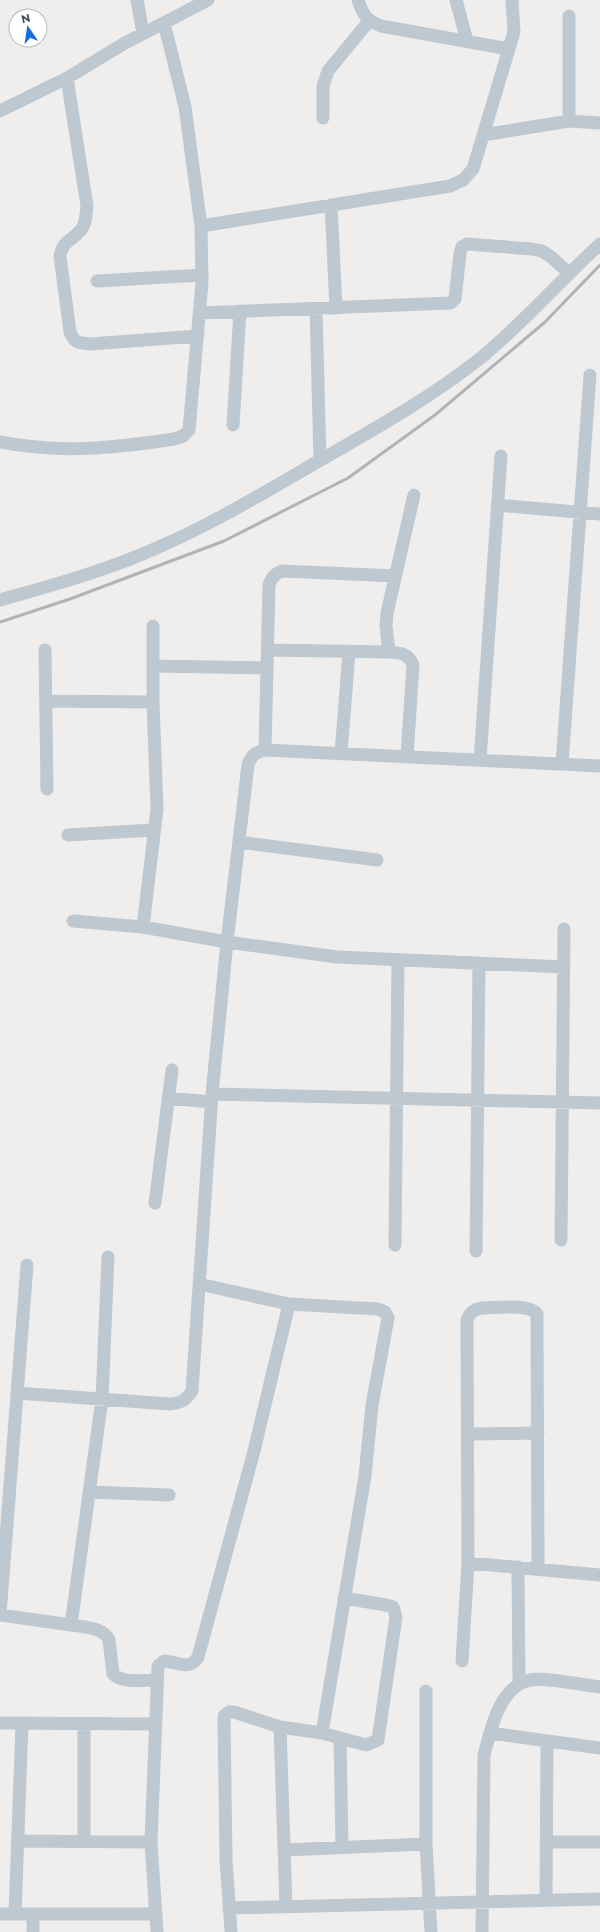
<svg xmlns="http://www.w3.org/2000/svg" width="600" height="1932" font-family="Montserrat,sans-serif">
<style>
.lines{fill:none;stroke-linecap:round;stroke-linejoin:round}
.minor{stroke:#bec8d0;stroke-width:13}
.rail{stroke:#b0b3b8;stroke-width:3}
</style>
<rect width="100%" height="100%" fill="#f0eeed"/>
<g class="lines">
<!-- minor -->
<path class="minor" d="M137,0L143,33
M358,0C363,15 366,20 381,26L509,49
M456,0L467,41
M569,16V121
M67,78L87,206C86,214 86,224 81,230C72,241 63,240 60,256L70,332C74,343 79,343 90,344L198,336
M0,111L67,78L125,43L208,0
M323,118V86L328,71L369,21
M483,135L569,121L600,123
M331,205L336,308
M201,226L450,186L463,180L473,169L514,32L512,0
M97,281L202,275
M316,309L320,460
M200,313L451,303L455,299L460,253L462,247L467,244L532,249L542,251L551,257L569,273
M233,425L240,311
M0,442C61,454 113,448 174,439L183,436L189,430L202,283L201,226L185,107L164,23
M497,505L600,514
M0,600C49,586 98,573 145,553C208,527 265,492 324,458C378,427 433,396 482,357C524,322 560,281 600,244
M153,626V702
M45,650L47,789
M268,650L389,652
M153,666L267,668
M46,701L153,702L157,809L143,927L227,942L212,1094
M265,750L269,585C272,577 275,573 283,571L395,576
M341,754L349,652
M407,756L413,665C408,653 401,653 389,652L386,626L387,613L414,495
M480,760L501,456
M562,764L590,375
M68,835L153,830
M239,842L377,860
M73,921L143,927
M564,967L337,957L227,942L248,765C251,756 255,752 265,750L600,766
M168,1098L211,1102
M155,1203L172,1070
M561,1240L564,929
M395,1245L398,960
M476,1251L479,963
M108,1257L102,1399L71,1625C84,1627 103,1627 109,1640L113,1674C124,1684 143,1680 157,1680
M199,1284L289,1304
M17,1393L170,1404C181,1403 186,1400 192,1391L212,1094L600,1103
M468,1434L538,1433
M89,1492L169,1495
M468,1563L600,1575
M518,1567L519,1684
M0,1615L27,1265
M0,1615L71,1625
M462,1661L468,1563L467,1320C470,1312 474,1309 482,1308C496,1308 529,1303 537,1314L538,1569
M426,1691V1844L431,1932
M0,1723L155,1724
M280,1727L286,1906
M490,1733L600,1748
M340,1738L366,1745L378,1740L396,1617L393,1607L386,1605L344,1598
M17,1841L151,1842
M84,1841V1725
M546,1842H600
M284,1850L426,1844
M546,1900L547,1741
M229,1908L600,1899
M0,1914H156
M15,1914L22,1724
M33,1932V1914
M157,1932L151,1842L158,1666L164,1661C178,1662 189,1671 198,1657L254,1451L289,1304L378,1309L385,1312L388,1318L372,1405L365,1476L322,1733L340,1738L342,1847
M231,1932L226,1859L224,1716L229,1712H234L280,1727L322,1733
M482,1932L484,1755C491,1729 499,1687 530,1680C547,1677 581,1685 600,1687"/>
<!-- rail -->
<path class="rail" d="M0,622L70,599L224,541L348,478L435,415L545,322L600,265"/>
</g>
<!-- north arrow -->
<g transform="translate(28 28) rotate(347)"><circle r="19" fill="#ffffff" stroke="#b5b9be"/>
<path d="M0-3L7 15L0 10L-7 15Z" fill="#146ce4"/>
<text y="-6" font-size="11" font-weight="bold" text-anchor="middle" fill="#45515c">N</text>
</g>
</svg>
